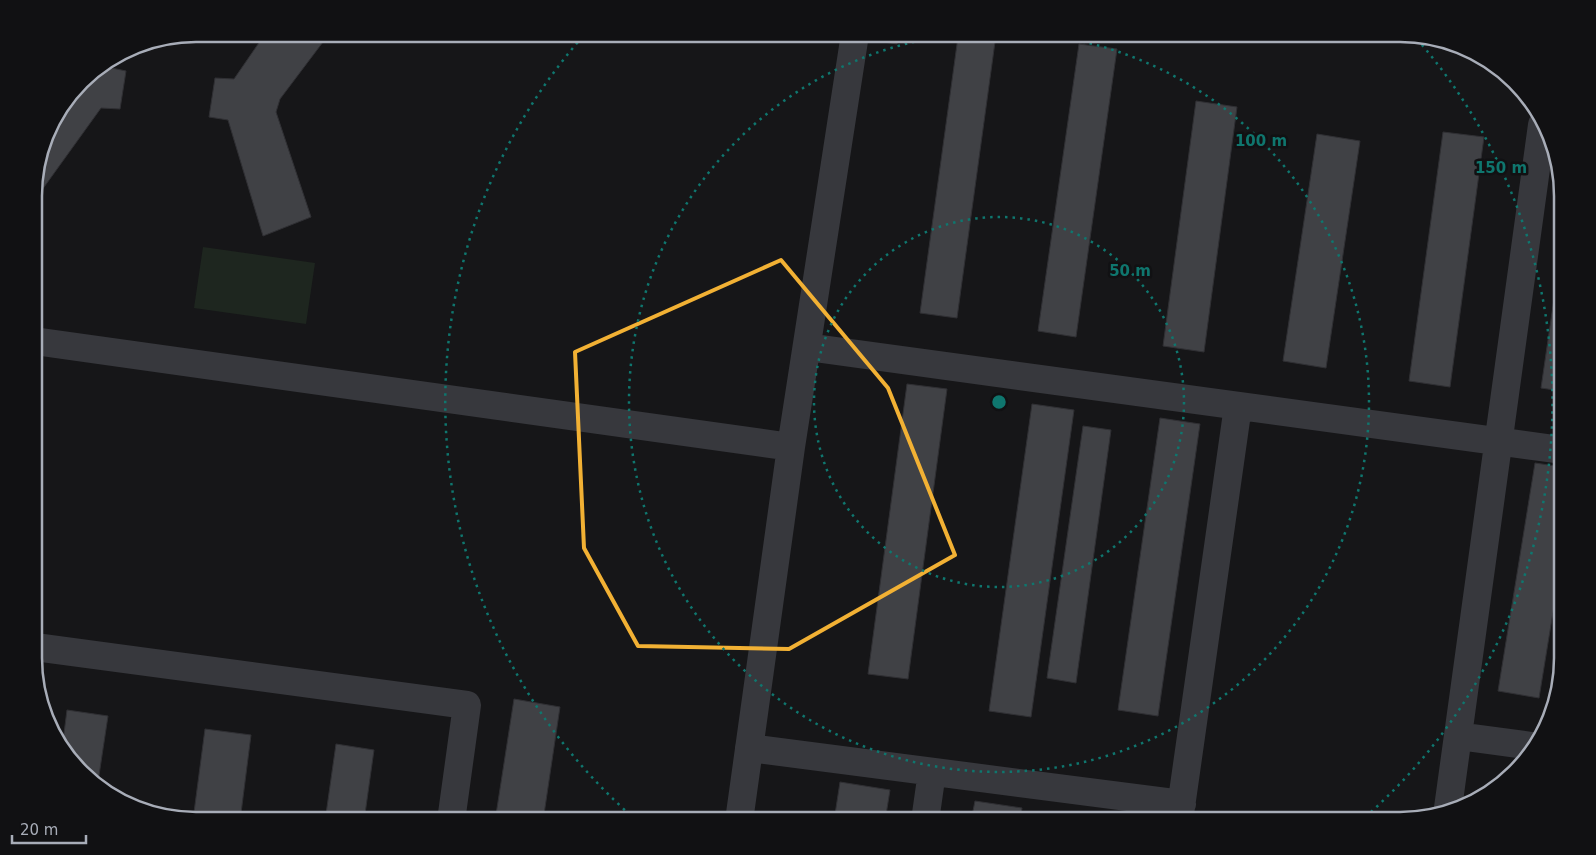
<svg xmlns="http://www.w3.org/2000/svg" width="1596" height="855" font-family="'DejaVu Sans',sans-serif">
<style>
.green{fill:#1e261f}
.building{fill:#404145;stroke:#303034}
.lines{fill:none;stroke-linecap:round;stroke-linejoin:round}
.minor{stroke:#37383d;stroke-width:28}
.marked{fill:none;stroke:#f2b134;stroke-width:4;stroke-linejoin:round}
.ring{fill:none;stroke:#0f766e;stroke-width:2.5;stroke-dasharray:2.5 5}
.rim{fill:none;stroke:#a8adb8;stroke-width:2.5}
.centre{fill:#0f766e;stroke:#111113;stroke-width:2.5}
.ring-label{font-size:15px;text-anchor:middle;font-weight:bold;fill:#0f766e;stroke:#111113;stroke-width:5;stroke-linejoin:round;paint-order:stroke}
</style>
<rect width="100%" height="100%" fill="#161618"/>
<!-- green -->
<path class="green" d="M203,247L315,263L306,324L194,308Z"/>
<!-- building -->
<path class="building" d="M265,34H329L280,99L276,112L311,217L263,236L228,120L209,117L215,78L234,79Z
M877,34H898L897,44L876,41Z
M958,37L995,42L957,318L920,313Z
M1079,44L1117,49L1076,337L1038,331Z
M106,63L107,67L126,71L120,109L101,108L34,201V186L50,125L89,74Z
M1196,101L1237,107L1204,352L1163,346Z
M1443,132L1484,137L1450,387L1409,381Z
M1317,134L1360,141L1326,368L1283,361Z
M1561,251V391L1541,388Z
M907,384L947,389L908,679L868,674Z
M1032,404L1074,410L1031,717L989,711Z
M1160,418L1200,424L1158,716L1118,710Z
M1083,426L1111,430L1076,683L1047,678Z
M1535,463L1562,467V557L1539,698L1498,691Z
M514,699L560,707L543,821H495Z
M67,710L108,716L98,782L62,749Z
M205,729L251,735L240,821L193,820Z
M336,744L374,750L364,821H325Z
M840,782L890,790L885,821H834Z
M975,801L1022,808L1020,821H971Z
M1099,817L1125,821H1098Z"/>
<g class="lines">
<!-- minor -->
<path class="minor" d="M34,341L791,447
M807,347L1562,450
M35,647L467,705L451,821
M1458,736L1532,746
M749,748L1182,804
M1448,808L1542,125
M739,821L791,447L855,34
M925,821L932,772
M1179,821L1238,406"/>
</g>
<!-- marked area -->
<path class="marked" d="M781,260L888,388L955,555L789,649L638,646L584,548L575,352Z"/>
<!-- distance rings -->
<g class="ring">
<circle cx="999" cy="402" r="185"/>
<path d="M1038 34A370 370 0 1 1 960 34"/>
<path d="M636 820A554 554 0 0 1 584 35M1417 39A554 554 0 0 1 1362 820"/>
</g>
<!-- crop -->
<path d="M0 0H1596V855H0ZM196 42H1400A154 154 0 0 1 1554 196V658A154 154 0 0 1 1400 812H196A154 154 0 0 1 42 658V196A154 154 0 0 1 196 42Z" fill="#111113" fill-rule="evenodd"/>
<path class="rim" d="M196 42H1400A154 154 0 0 1 1554 196V658A154 154 0 0 1 1400 812H196A154 154 0 0 1 42 658V196A154 154 0 0 1 196 42Z"/>
<circle cx="999" cy="402" r="8" class="centre"/>
<g class="ring-label">
<text x="1261" y="146">100 m</text>
<text x="1501" y="173">150 m</text>
<text x="1130" y="276">50 m</text>
</g>
<!-- scale -->
<path d="M12 835v8h74v-8" fill="none" stroke="#a8adb8" stroke-width="2.5"/>
<text x="20" y="835" font-size="15" fill="#a8adb8" stroke="#111113" stroke-width="4" paint-order="stroke">20 m</text>
</svg>
